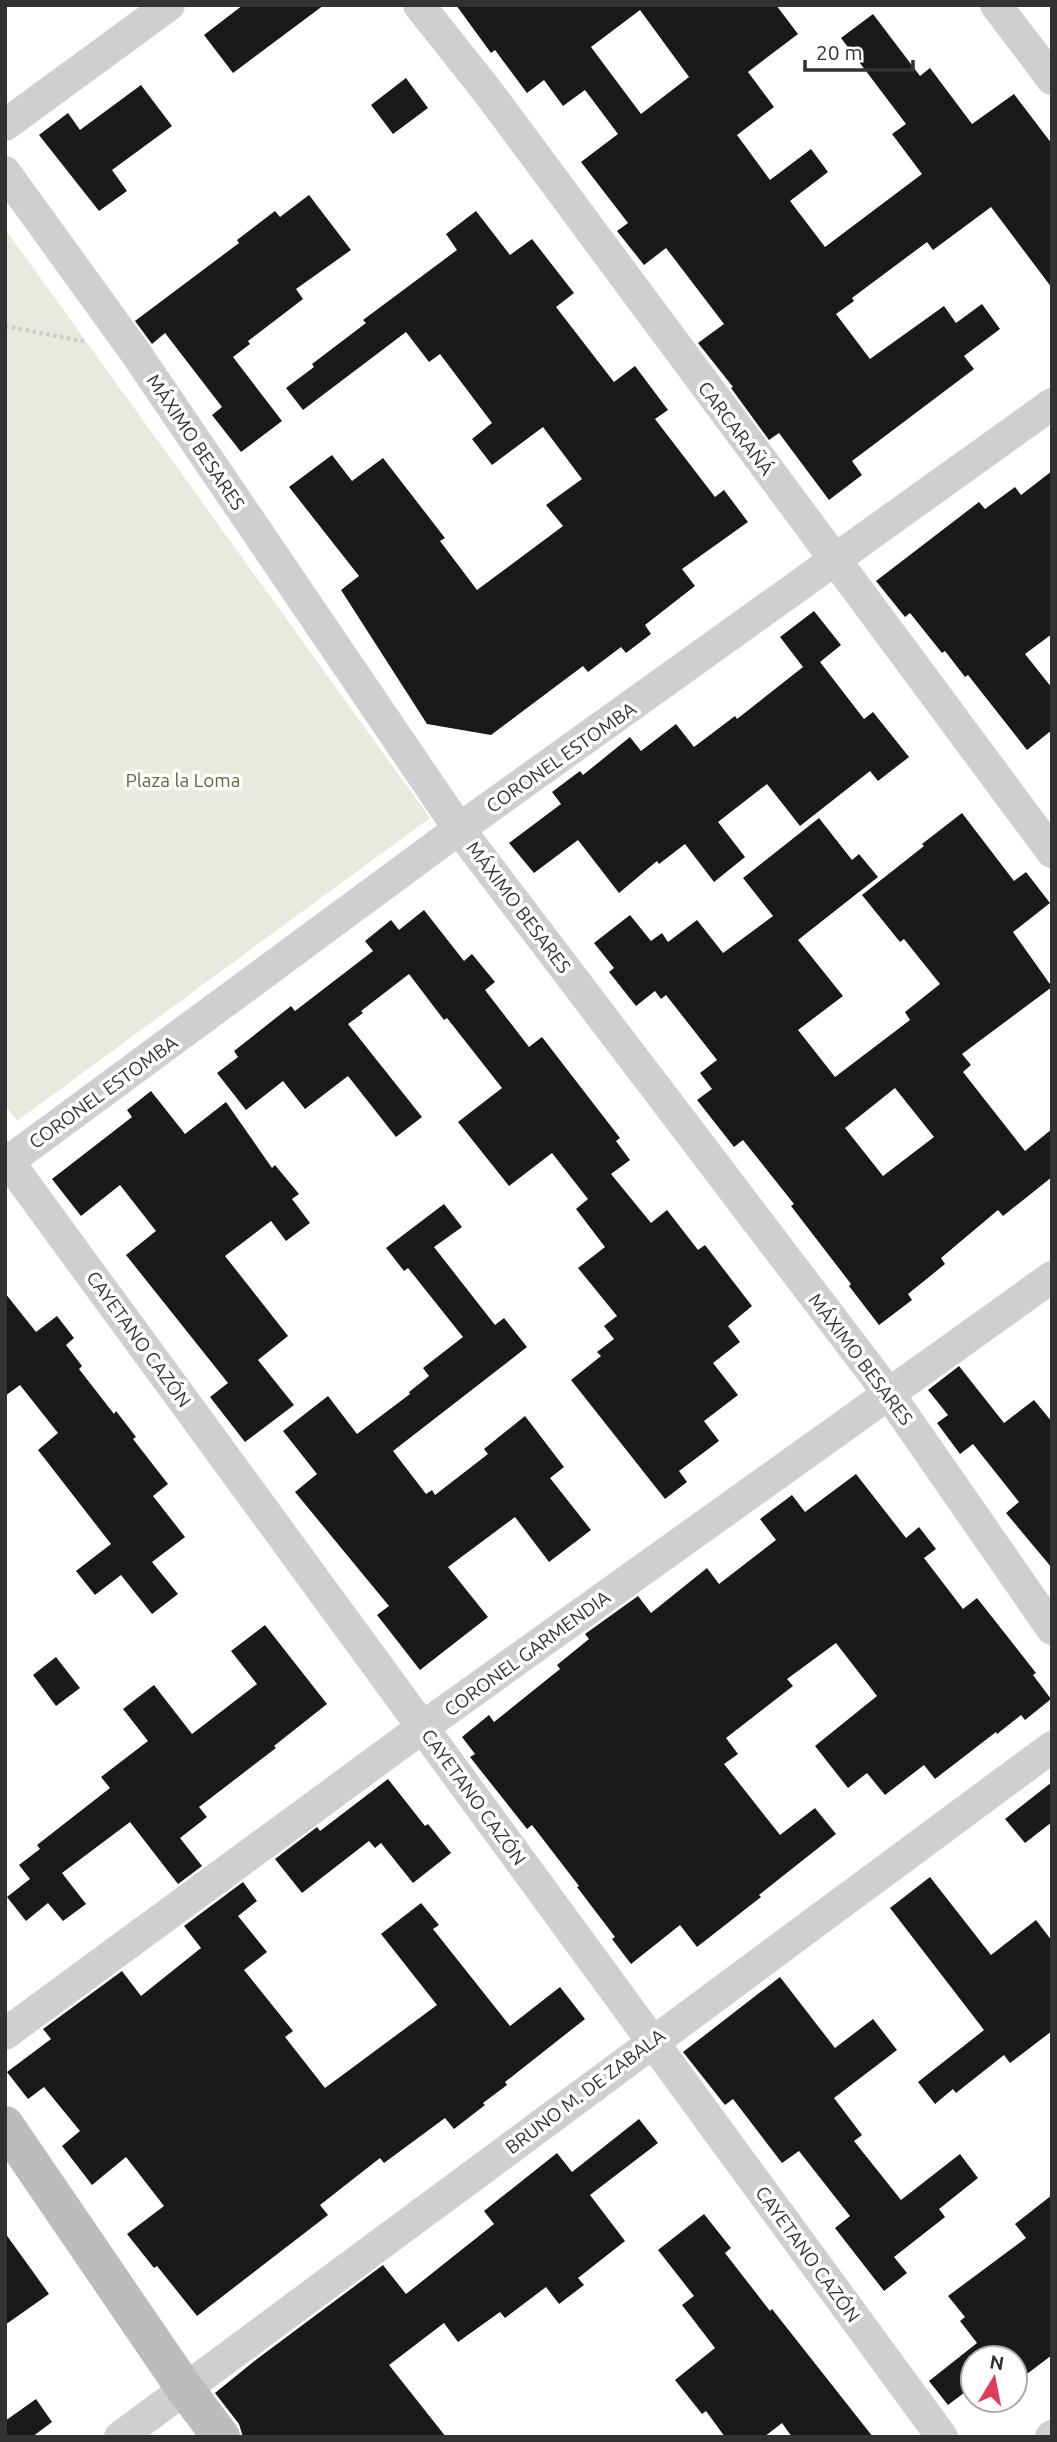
<svg xmlns="http://www.w3.org/2000/svg" width="1057" height="2442" font-family="Ubuntu,sans-serif">
<style>
.green{fill:#e6ebde}
.building{fill:#191919;fill-rule:evenodd}
.lines{fill:none;stroke-linecap:round;stroke-linejoin:round}
.path{stroke:#ccc;stroke-width:4.5;stroke-dasharray:3.5 3.5;stroke-linecap:butt}
.street{stroke:#cfcfcf;stroke-width:32}
.secondary{stroke:#bcbcbc;stroke-width:38}
.labels{text-anchor:middle;stroke-width:7;stroke-linejoin:round;paint-order:stroke}
.street-label{font-size:19px;fill:#323232;stroke:#fff}
.park-label{font-size:19px;fill:#5a6e3f;stroke:#fff}
</style>
<rect width="100%" height="100%" fill="#fff"/>
<!-- green -->
<path class="green" d="M5,229L430,818L17,1121L5,1105Z"/>
<!-- building -->
<path class="building" d="M243,5H324L233,73L204,35Z
M456,5H776L798,34L748,72L774,107L737,135L770,180L811,149L828,172L790,201L825,247L922,174L892,134L906,124L841,38L873,14L920,76L930,68L972,124L1014,94L1052,144V288L991,207L933,250L927,242L852,298L854,301L836,314L870,359L944,306L956,323L982,304L1000,329L964,356L974,369L852,461L862,475L829,500L779,433L769,440L731,388L733,387L698,343L724,324L666,248L644,265L617,231L628,223L581,162L618,134L585,90L563,106L544,80L527,93L495,50L491,53ZM640,10L689,77L641,114L591,47Z
M406,78L428,108L393,134L371,105Z
M141,85L172,126L112,170L127,191L99,211L39,135L68,113L80,130Z
M309,195L351,250L296,289L303,299L248,341L250,344L233,357L282,421L241,452L212,415L222,407L165,333L152,344L135,321L239,243L237,240L275,211L280,217Z
M476,211L510,255L532,239L574,293L556,307L614,382L635,366L668,410L655,419L715,497L724,490L748,522L682,569L695,586L645,625L651,634L626,653L621,647L588,672L583,666L491,735L427,724L341,590L359,576L289,487L332,455L352,481L383,458L445,538L440,541L477,590L563,526L546,505L582,479L543,427L492,465L472,439L492,423L440,354L429,362L406,332L303,410L286,388L314,367L312,364L366,323L363,320L457,250L446,234Z
M1052,471V634L1025,654L1052,688V730L1027,750L968,675L965,677L945,651L942,653L910,613L905,617L876,581L979,502L985,509L1015,487L1021,495Z
M814,611L841,645L820,662L864,719L873,712L909,757L878,781L870,771L800,826L767,784L718,822L745,857L714,882L685,844L659,864L657,861L619,893L578,840L534,873L509,843L561,804L552,792L580,771L583,775L630,737L641,751L676,724L694,747L735,716L737,719L803,667L780,637Z
M962,813L1014,881L1026,872L1050,903L1013,932L1052,987L962,1054L971,1065L963,1072L1025,1151L1052,1129V1177L1003,1216L998,1210L941,1258L945,1264L908,1294L912,1300L879,1325L849,1286L851,1284L791,1206L794,1204L743,1140L734,1147L697,1100L712,1089L700,1073L717,1060L666,995L661,999L655,991L636,1006L609,972L614,968L594,943L630,915L651,941L662,933L668,942L697,920L723,953L773,916L743,878L819,818L852,860L859,854L878,877L798,940L843,996L798,1030L835,1077L910,1020L905,1012L940,984L904,939L900,942L862,895L924,846L922,844ZM895,1088L934,1137L883,1176L845,1128Z
M424,910L464,961L472,954L495,982L485,990L529,1047L542,1037L620,1138L616,1141L630,1160L611,1174L651,1223L667,1210L698,1250L705,1245L752,1306L728,1326L740,1342L713,1363L738,1395L704,1421L719,1441L679,1471L687,1482L665,1499L571,1380L601,1356L597,1352L614,1339L604,1326L617,1316L578,1268L605,1247L576,1209L588,1199L552,1153L509,1186L458,1122L502,1088L447,1018L444,1020L409,974L361,1011L363,1013L348,1024L422,1117L396,1137L348,1076L305,1109L283,1081L246,1110L217,1073L238,1057L234,1051L291,1006L295,1011L373,951L365,941L391,920L399,930Z
M151,1091L185,1134L226,1102L272,1168L275,1165L299,1194L292,1199L310,1223L286,1241L271,1221L225,1256L288,1336L258,1360L294,1405L245,1442L210,1397L228,1383L126,1255L156,1231L120,1185L81,1216L52,1179L132,1117L127,1110Z
M444,1204L462,1227L434,1247L495,1325L504,1318L527,1347L393,1451L426,1494L432,1490L435,1495L488,1454L484,1449L525,1416L564,1467L550,1478L591,1530L549,1562L515,1517L448,1567L488,1617L420,1670L377,1615L389,1606L295,1492L317,1474L283,1431L328,1396L357,1434L410,1394L409,1392L429,1376L423,1368L463,1337L408,1268L404,1271L386,1248Z
M5,1293L36,1332L57,1316L74,1338L66,1345L82,1366L79,1369L114,1414L116,1411L136,1437L133,1439L168,1484L153,1496L185,1537L152,1562L178,1594L152,1614L121,1575L95,1595L76,1571L111,1544L38,1450L58,1433L20,1385L5,1396Z
M959,1366L1004,1423L1034,1400L1052,1422V1568L1006,1513L1019,1502L973,1444L960,1454L937,1423L948,1415L928,1390Z
M856,1474L906,1538L919,1527L936,1549L924,1558L963,1609L977,1598L1036,1673L1033,1675L1051,1699L1025,1720L1021,1715L997,1734L996,1732L935,1779L924,1765L885,1795L867,1773L848,1788L815,1746L877,1696L836,1643L787,1679L793,1686L726,1738L738,1754L724,1764L780,1835L815,1808L836,1834L759,1895L761,1897L697,1947L680,1925L631,1964L612,1939L615,1937L577,1887L579,1886L532,1825L527,1829L470,1757L475,1754L462,1737L489,1715L494,1722L560,1669L557,1665L589,1639L585,1634L638,1596L651,1613L707,1568L719,1584L776,1540L760,1519L792,1495L805,1512Z
M265,1625L327,1704L274,1746L276,1748L199,1807L207,1817L180,1838L202,1866L178,1884L130,1822L62,1873L86,1904L63,1921L48,1903L26,1921L7,1897L30,1879L19,1865L40,1849L37,1845L110,1788L101,1777L148,1741L123,1709L154,1685L192,1734L257,1684L231,1651Z
M56,1657L80,1688L56,1706L33,1675Z
M388,1779L425,1826L428,1824L451,1853L413,1883L381,1843L375,1848L369,1841L302,1893L275,1859L317,1827L320,1831Z
M1052,1782V1822L1025,1843L1005,1819Z
M930,1877L991,1955L1036,1920L1052,1941V2031L1010,2063L1004,2055L956,2093L953,2089L935,2104L918,2082L984,2030L890,1908Z
M243,1882L257,1901L238,1916L267,1952L244,1970L293,2031L285,2037L325,2088L437,2005L381,1934L421,1903L439,1925L433,1929L510,2026L560,1987L585,2019L505,2082L507,2085L483,2103L485,2105L454,2129L445,2118L384,2163L380,2158L320,2205L328,2215L197,2316L157,2266L154,2268L127,2234L164,2206L126,2157L92,2185L62,2146L80,2131L44,2087L28,2099L7,2072L51,2039L43,2029L122,1971L141,1996L201,1948L184,1926Z
M780,1977L835,2048L873,2019L897,2050L834,2098L862,2135L854,2141L901,2200L960,2154L978,2178L939,2209L945,2217L894,2257L907,2273L884,2291L835,2228L850,2216L799,2151L782,2163L733,2099L725,2105L683,2052Z
M639,2119L658,2143L590,2195L625,2241L578,2278L584,2285L559,2304L546,2287L505,2318L500,2312L458,2342L444,2323L389,2365L446,2437H243L239,2424L215,2393L257,2359L383,2265L406,2294L494,2224L484,2211L557,2153L572,2172Z
M1052,2195V2355L1015,2383V2354L1009,2358H973V2386L948,2405L929,2381L977,2343L960,2321L965,2317L948,2296L1026,2238L1015,2224Z
M704,2214L731,2248L725,2253L770,2311L772,2309L873,2437H792L782,2423L764,2437H725L706,2411L702,2414L675,2380L715,2348L682,2305L694,2296L658,2250Z
M5,2233L49,2294L5,2325Z
M36,2399L52,2422L32,2437H5V2421Z"/>
<g class="lines">
<!-- path -->
<path class="path" d="M5,326L87,342"/>
<!-- street -->
<path class="street" d="M419,5L488,92L1052,852
M996,5L1052,79
M5,125L169,5
M5,172L135,352L459,829L889,1394L1052,1629
M5,1157L942,2437
M5,1164L459,829L1052,404
M5,2034L423,1727L1052,1277
M120,2437L1052,1747
M1051,2437L1052,2436"/>
<!-- secondary -->
<path class="secondary" d="M5,2125L185,2389L221,2437"/>
</g>
<g class="labels">
<!-- street labels -->
<g class="street-label">
<text transform="translate(736 428) rotate(53)" y="7">CARCARAÑÁ</text>
<text transform="translate(196 442) rotate(56)" y="7">MÁXIMO BESARES</text>
<text transform="translate(561 757) rotate(-35)" y="7">CORONEL ESTOMBA</text>
<text transform="translate(519 907) rotate(53)" y="7">MÁXIMO BESARES</text>
<text transform="translate(103 1092) rotate(-36)" y="7">CORONEL ESTOMBA</text>
<text transform="translate(139 1339) rotate(54)" y="7">CAYETANO CAZÓN</text>
<text transform="translate(861 1359) rotate(53)" y="7">MÁXIMO BESARES</text>
<text transform="translate(527 1653) rotate(-36)" y="7">CORONEL GARMENDIA</text>
<text transform="translate(474 1797) rotate(54)" y="7">CAYETANO CAZÓN</text>
<text transform="translate(585 2091) rotate(-37)" y="7">BRUNO M. DE ZABALA</text>
<text transform="translate(808 2254) rotate(54)" y="7">CAYETANO CAZÓN</text>
</g>
<!-- park labels -->
<g class="park-label">
<text x="183" y="787">Plaza la Loma</text>
</g>
</g>
<!-- border -->
<rect width="1057" height="2442" fill="none" stroke="#323232" stroke-width="14"/>
<!-- north arrow -->
<g transform="translate(994 2379) rotate(10)"><circle r="33" fill="#ffffff" stroke="#adadad" stroke-width="2"/>
<path d="M0-5L12 26L0 18L-12 26Z" fill="#e23a5b"/>
<text y="-10" font-size="19" font-weight="bold" text-anchor="middle" fill="#323232">N</text>
</g>
<!-- scale -->
<path d="M805 60v10h108v-10" fill="none" stroke="#323232" stroke-width="3.5"/>
<text x="816" y="60" font-size="21" fill="#323232" stroke="#ffffff" stroke-width="5" paint-order="stroke">20 m</text>
</svg>
